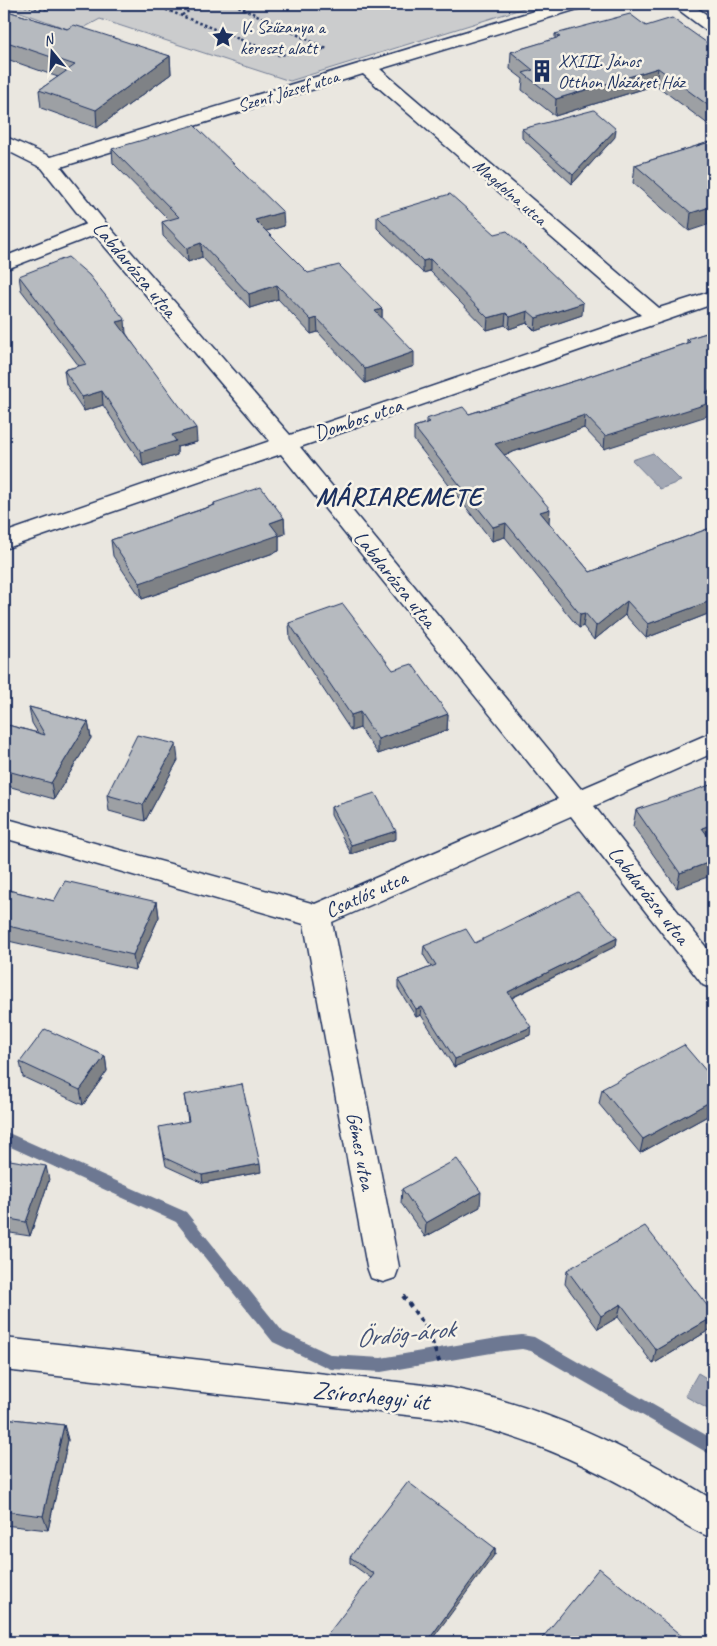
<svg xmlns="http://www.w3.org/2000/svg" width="717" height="1646" font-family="Caveat,sans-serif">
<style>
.green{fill:#cbcccd;stroke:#737e96}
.water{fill:#a3a8b4;stroke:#6d7892}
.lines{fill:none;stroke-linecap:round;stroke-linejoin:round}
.stream{fill:#6d7892;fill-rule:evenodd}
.minor-casing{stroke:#1b2f5e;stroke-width:3}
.path-far1{stroke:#1b2f5e;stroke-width:2.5;stroke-dasharray:2.5 2.5;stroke-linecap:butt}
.path{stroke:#1b2f5e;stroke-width:4;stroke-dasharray:4.5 4.5;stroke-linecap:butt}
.minor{fill:#f7f3e8;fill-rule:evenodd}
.wall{fill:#9da0a4;stroke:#1b2f5e}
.shaded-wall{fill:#7f8286;stroke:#1b2f5e}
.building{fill:#b6babf;stroke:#1b2f5e}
.labels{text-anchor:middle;stroke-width:5;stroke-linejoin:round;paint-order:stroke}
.far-poi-label{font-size:18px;fill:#1b2f5e;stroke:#f7f3e8;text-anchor:start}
.far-street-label{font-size:18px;fill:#1b2f5e;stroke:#f7f3e8}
.street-label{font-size:21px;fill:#1b2f5e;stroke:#f7f3e8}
.near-street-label{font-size:25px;fill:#1b2f5e;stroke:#f7f3e8}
.district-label{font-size:26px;font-weight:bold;letter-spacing:1px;fill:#1b2f5e;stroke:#f7f3e8}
.near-water-label{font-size:26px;font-style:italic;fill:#445378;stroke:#f7f3e8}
</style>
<rect width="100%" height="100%" fill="#eae7e0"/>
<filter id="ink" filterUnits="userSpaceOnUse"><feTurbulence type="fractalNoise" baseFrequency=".02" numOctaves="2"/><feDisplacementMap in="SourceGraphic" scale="10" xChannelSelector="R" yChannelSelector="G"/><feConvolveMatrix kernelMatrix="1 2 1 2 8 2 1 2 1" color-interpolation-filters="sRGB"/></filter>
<g filter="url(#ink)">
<!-- green -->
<path class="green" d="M4,4H537L290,81L100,19L76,32L4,6Z"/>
<!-- water -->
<path class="water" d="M653,453L681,481L660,489L632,460Z
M698,1373L713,1382V1412L685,1396Z"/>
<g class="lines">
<!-- stream -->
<path class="stream" d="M4,1131L186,1212L283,1332L332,1355L381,1358L503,1337L522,1335L534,1337L713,1439V1456L531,1351L522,1349L503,1351L381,1372L331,1369L326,1367L273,1342L176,1222L4,1144Z"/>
<defs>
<path id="minor" d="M557,4H584L581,8L380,69L659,308L713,291V304L300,447L581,789L713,732V753L594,806L713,956V989L703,985L571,816L332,922L399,1267L395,1278L383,1282L371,1278L367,1267L304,924L4,838V818L315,904L558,799L281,454L4,549V533L270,441L95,235L4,270V257L86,224L42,168L4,149V136L51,157ZM363,74L641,315L290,435L105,222L61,167Z
M671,4H691L713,19V32L707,31Z
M4,1338L451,1388C546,1407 631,1448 713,1500V1538C684,1528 658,1505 631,1490C572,1457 517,1435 451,1420L4,1370Z"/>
</defs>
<!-- minor casing -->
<use href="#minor" class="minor-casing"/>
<!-- path-far1 -->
<path class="path-far1" d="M15,4L45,9L63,4
M152,4L279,55L324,49
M234,4L327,49
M182,15L200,4"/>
<!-- path -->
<path class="path" d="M403,1296L427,1328L440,1364"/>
<!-- minor -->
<use href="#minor" class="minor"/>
</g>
<!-- wall -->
<path class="wall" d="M4,10L67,29L170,56L171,74L97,128L41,108L39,90L58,77L4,58Z
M646,26L713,47V128L656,85L555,116L522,90L523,79L510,69L511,52L555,39V34Z
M522,129L615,137L572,184L522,138Z
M713,141L689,231L633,183L635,165Z
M112,149L284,226L266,231L308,273L382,309V319L414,366L365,383L318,332L311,334L278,299L250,308L202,257L188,262L163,236L162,222L169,220L113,163Z
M377,216L582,315L535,331L527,323L509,329L505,325L487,330L430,271L423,273L377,228Z
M19,276L126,333L197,442L177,447V455L143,466L103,405L84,411L66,384L64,370L79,366L21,290Z
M713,331L604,449L584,428L504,455L549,523L590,572L713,527V612L646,638L625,615L594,640L583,626L579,628L505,537L492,541L414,440V427L426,423V419L469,414L584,378L687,343V339Z
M214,503L284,518L285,534L279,536V551L142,599L113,556L111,540L214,505Z
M289,623L393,670L448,714L447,730L378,754L360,728L351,731L290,639Z
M29,707L88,722L91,738L54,799L4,785V724L38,733L32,723Z
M178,760L145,821L109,811L107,795Z
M331,807L396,839L351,854L331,815Z
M636,810L711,840L677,888L633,826Z
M4,889L54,901L157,902L159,917L135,970L4,940Z
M617,938L616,946L512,998L530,1035L454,1067L421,1015L416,1017L398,988V980L431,967L423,954L424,946L475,943Z
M105,1056L107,1071L83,1105L23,1077L20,1062Z
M713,1079V1113L640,1153L599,1104L602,1089Z
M184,1095L261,1172L203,1183L166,1166L160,1135L188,1121Z
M4,1159L49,1180L30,1236L4,1232Z
M402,1189L480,1207L425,1237L401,1203Z
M567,1270L713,1313V1322L711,1329L653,1364L618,1317L598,1329L565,1284Z
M4,1418L64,1425L68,1440L48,1530L4,1525Z
M495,1548V1554L371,1578L350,1563V1557Z"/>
<!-- shaded-wall -->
<path class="shaded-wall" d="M170,56L171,74L97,128L96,110Z
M658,68L656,85L555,116L556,99Z
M616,129L615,137L572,184L573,175Z
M713,206V223L689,231L691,213Z
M283,212L284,226L256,234L255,220Z
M201,243L202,257L188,262L187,248Z
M430,259V271L423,273V261Z
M277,285L278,299L250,308L249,294Z
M583,303L582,315L535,331L536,318Z
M382,309V323L375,311Z
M528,311L527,323L509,329L510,317Z
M506,313L505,325L487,330L488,318Z
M317,318L318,332L311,334V320Z
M125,320L126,333L119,336L117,322Z
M414,352V366L365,383V369Z
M713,389V414L604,449L605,436L706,392Z
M102,391L103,405L84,411L82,397Z
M585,415L584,428L495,458V444Z
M196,428L197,442L177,447V455L143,466L141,452L172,435Z
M550,509L549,523L540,512Z
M284,518L285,534L279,536V551L142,599L140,583L270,523Z
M506,523L505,537L492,541L493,527Z
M713,600V612L646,638L648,624Z
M627,601L625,615L594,640L596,626Z
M585,613L583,626L579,628L580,614Z
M360,712V728L351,731V715Z
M448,714L447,730L378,754V739Z
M88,722L91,738L54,799L51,783Z
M176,744L178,760L145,821L143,805Z
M713,824V839L699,844L702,828Z
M396,831V839L351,854V845Z
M713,861V875L677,888L680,873Z
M157,902L159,917L135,970L133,955Z
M617,938L616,946L507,1000L508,992Z
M422,1007L421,1015L416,1017V1009Z
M531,1027L530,1035L454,1067L455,1059Z
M105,1056L107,1071L83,1105L80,1090Z
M713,1100V1113L640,1153L643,1139Z
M260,1164L261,1172L203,1183L202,1175Z
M46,1166L49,1180L30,1236L26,1222Z
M481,1192L480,1207L425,1237L426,1223Z
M621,1304L618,1317L598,1329L601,1316Z
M713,1317V1322L711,1329L653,1364L656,1350Z
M64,1425L68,1440L48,1530L43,1516Z
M495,1548V1554L430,1642H427Z"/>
<!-- building -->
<path class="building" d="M4,10L67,29L74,25L170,56L96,110L39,90L75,65L4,41Z
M630,14L646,26L672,18L713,47V109L658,68L556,99L523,73L533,70L511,52L560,37L555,34Z
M594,110L616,129L573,175L522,129Z
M194,125L283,212L255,220L308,273L339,265L382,309L375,311L414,352L365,369L317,318L311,320L277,285L249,294L201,243L187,248L162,222L179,217L112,149Z
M713,141V206L691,213L635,165Z
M450,194L495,234L507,231L583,303L536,318L528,311L510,317L506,313L488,318L430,259L423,261L377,216Z
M68,257L89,275L125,320L117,322L196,428L172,435L176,441L141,452L102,391L82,397L64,370L86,364L19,276Z
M713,331V389L706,392L713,398V402L605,436L585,415L495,444L550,509L540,512L590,572L713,527V600L648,624L627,601L596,626L585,613L580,614L506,523L493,527L414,427L430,422L426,419L463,407L469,414L584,378L690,342L687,339Z
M261,487L284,518L270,523L279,535L140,583L111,540L215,505L214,503Z
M343,604L393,670L412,664L448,714L378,739L360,712L351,715L289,623Z
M29,707L88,722L51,783L4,770V724L45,735Z
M137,735L176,744L143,805L107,795Z
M713,784V824L702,828L713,843V861L680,873L636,810Z
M375,793L396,831L351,845L331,807Z
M65,881L157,902L133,955L4,925V889L54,901Z
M578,892L617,938L508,992L531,1027L455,1059L422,1007L416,1009L398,980L436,965L424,946L466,929L475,943Z
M45,1029L105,1056L80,1090L20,1062Z
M684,1045L713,1079V1100L643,1139L602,1089Z
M242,1084L260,1164L202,1175L165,1158L159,1127L189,1121L184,1095Z
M4,1159L46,1166L26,1222L4,1218Z
M457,1159L481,1192L426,1223L402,1189Z
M645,1226L713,1313V1317L656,1350L621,1304L601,1316L567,1270Z
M4,1418L64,1425L43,1516L4,1511Z
M408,1482L495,1548L427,1642H322L374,1574L350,1557Z
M599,1568L689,1642H539Z"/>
</g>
<!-- icons -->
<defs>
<symbol id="sight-bare" viewBox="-9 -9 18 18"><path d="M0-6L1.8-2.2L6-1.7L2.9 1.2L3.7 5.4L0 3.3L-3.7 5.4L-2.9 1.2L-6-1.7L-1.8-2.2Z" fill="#1b2f5e" stroke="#f7f3e8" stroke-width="2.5" paint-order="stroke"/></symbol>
<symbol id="building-bare" viewBox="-9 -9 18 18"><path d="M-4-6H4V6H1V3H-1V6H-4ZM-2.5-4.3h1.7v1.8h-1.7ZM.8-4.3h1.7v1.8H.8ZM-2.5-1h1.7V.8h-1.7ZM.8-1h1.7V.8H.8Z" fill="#1b2f5e" stroke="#f7f3e8" stroke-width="2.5" paint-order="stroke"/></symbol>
</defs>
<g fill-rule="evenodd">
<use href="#sight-bare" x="207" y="21" width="32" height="32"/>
<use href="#building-bare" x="526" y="55" width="32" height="32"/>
</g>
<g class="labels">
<!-- far-poi labels -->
<g class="far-poi-label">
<text x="240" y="33">V. Szűzanya a<tspan x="240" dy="21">kereszt alatt</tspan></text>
<text x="558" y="67">XXIII. János<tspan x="558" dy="21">Otthon Názáret Ház</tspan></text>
</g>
<!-- far-street labels -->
<g class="far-street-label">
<text transform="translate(288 91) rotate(-17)" y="6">Szent József utca</text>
<text transform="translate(510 192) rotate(41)" y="6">Magdolna utca</text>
</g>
<!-- street labels -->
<g class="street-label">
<text transform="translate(135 269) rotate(50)" y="7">Labdarózsa utca</text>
<text transform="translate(358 419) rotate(-19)" y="7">Dombos utca</text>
<text transform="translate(395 579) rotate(51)" y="7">Labdarózsa utca</text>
<text transform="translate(366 894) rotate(-24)" y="7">Csatlós utca</text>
<text transform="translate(649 895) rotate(52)" y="7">Labdarózsa utca</text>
<text transform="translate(361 1151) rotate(79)" y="7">Gémes utca</text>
</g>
<!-- near-street labels -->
<g class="near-street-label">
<text transform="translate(371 1395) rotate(6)" y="9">Zsíroshegyi út</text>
</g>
<!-- district labels -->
<g class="district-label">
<text x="399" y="505">MÁRIAREMETE</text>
</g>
<!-- near-water labels -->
<g class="near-water-label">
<text transform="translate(405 1333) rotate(-6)" y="9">Ördög-árok</text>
</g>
</g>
<!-- margin -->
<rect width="717" height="1646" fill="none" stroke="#f7f3e8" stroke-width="20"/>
<rect x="10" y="10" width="697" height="1626" fill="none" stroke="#1b2f5e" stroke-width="2" filter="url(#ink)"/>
<!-- north arrow -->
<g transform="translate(52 52) rotate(342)" stroke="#f7f3e8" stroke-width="4" paint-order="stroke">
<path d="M0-4L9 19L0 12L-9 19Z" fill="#1b2f5e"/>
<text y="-8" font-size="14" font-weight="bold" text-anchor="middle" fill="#1b2f5e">N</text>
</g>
</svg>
